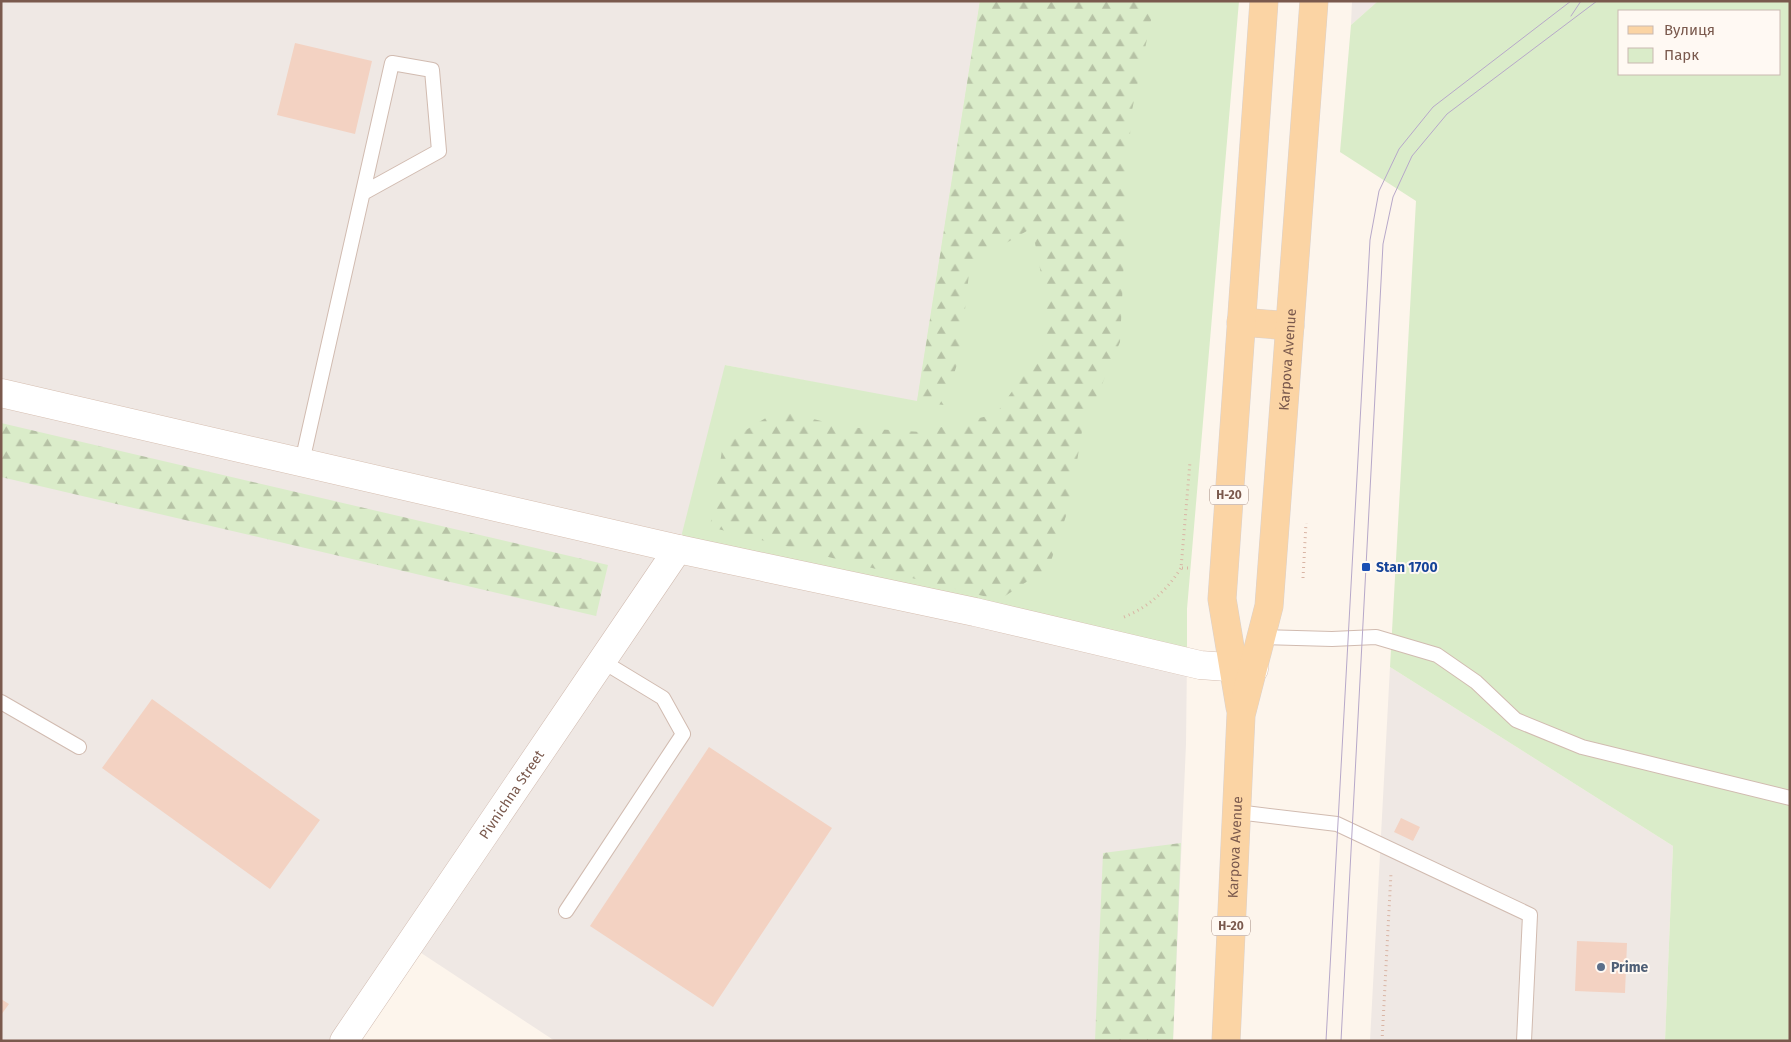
<svg xmlns="http://www.w3.org/2000/svg" width="1791" height="1042" font-family="'Fira Sans',sans-serif">
<style>
.industrial{fill:#efe8e4}
.green{fill:#daecc9;fill-rule:evenodd}
.forest{fill:url(#forest-firs)}
.building{fill:#f3d2c2}
.lines{fill:none;stroke-linecap:round;stroke-linejoin:round}
.lane-casing{stroke:#d1bbb0;stroke-width:16}
.street-casing{stroke:#d1bbb0;stroke-width:29}
.secondary-casing{stroke:#d6beb0;stroke-width:29}
.primary-casing{stroke:#dad1cd;stroke-width:29}
.path{stroke:#d9b5a5;stroke-width:3;stroke-dasharray:1 4;stroke-linecap:butt}
.lane{stroke:#fff;stroke-width:14}
.street{stroke:#fff;stroke-width:28}
.secondary{stroke:#fff;stroke-width:28}
.primary{stroke:#fbd4a4;stroke-width:28}
.tram{stroke:#b7a8c9;stroke-width:1}
.transit-dot{fill:#1a4fb4;stroke:#fff9f3;stroke-width:2}
.service-dot{fill:#5c6f8a;stroke:#fff9f3;stroke-width:2}
.labels{text-anchor:middle;stroke-width:4;stroke-linejoin:round;paint-order:stroke}
.shield{fill:#fff9f3;stroke:#a2897f;stroke-width:1}
.shield-label{font-size:12px;font-weight:bold;fill:#7a594d}
.street-label{font-size:14px;fill:#7a594d;stroke:#fff9f3}
.transit-label{font-size:14px;font-weight:bold;fill:#164399;stroke:#fff9f3;text-anchor:start}
.service-label{font-size:14px;font-weight:bold;fill:#4e5e75;stroke:#fff9f3;text-anchor:start}
</style>
<defs>
<pattern id="forest-firs" width="22" height="20" patternUnits="userSpaceOnUse" patternTransform="scale(1.25)"><rect width="22" height="20" fill="#daecc9"/><path d="M5 1l3.5 6h-7zM16 11l3.5 6h-7z" fill="#b6c2a5"/></pattern>
</defs>
<rect width="100%" height="100%" fill="#fdf5ec"/>
<!-- industrial -->
<path class="industrial" d="M1,1H980L917,402L725,365L1187,658L1186,744L1173,1041H555L409,945L344,1041H1Z
M1352,1H1378L1351,25Z
M1390,667L1673,846L1665,1041H1370Z"/>
<!-- green -->
<path class="green" d="M980,1H1239L1187,609V658L678,549L725,365L917,401Z
M1378,1H1790V1041H1665L1673,846L1390,667L1416,201L1340,152L1351,25ZM1620,11H1780V74H1620Z"/>
<!-- forest -->
<path class="forest" d="M980,1H1155L1131,115L1120,342L1082,431L1070,504L1049,567L999,600L710,527L723,444L779,410L844,427L921,432L996,414L1042,349L1046,299L1032,228L970,264L960,355L944,405L917,402Z
M1,423L608,565L596,616L1,477Z
M1181,843L1173,1041H1095L1103,853Z"/>
<!-- building -->
<path class="building" d="M295,43L372,61L355,134L277,115Z
M152,699L320,820L270,889L102,768Z
M709,747L832,828L713,1007L590,926Z
M1401,818L1420,827L1413,841L1394,832Z
M1577,941L1627,943L1625,993L1575,991Z
M1,999L9,1004L1,1015Z"/>
<g class="lines">
<defs>
<path id="lane" d="M302,462L392,63L432,70L439,151L363,193
M1261,637L1332,639L1376,637L1437,655L1476,682L1516,720L1582,747L1790,798
M1,702L79,747
M1237,812L1337,824L1530,915L1524,1041
M566,911L683,734L663,698L602,661"/>
<g id="street">
<path id="s1" d="M344,1041L678,549"/>
</g>
<path id="secondary" d="M1,393L678,549L975,612L1200,665L1254,669"/>
<g id="primary">
<path d="M1241,322L1290,326"/>
<path d="M1240,707L1222,599L1264,1"/>
<path id="s2" d="M1226,1041L1241,715L1269,606L1314,1"/>
</g>
</defs>
<!-- lane casing -->
<use href="#lane" class="lane-casing"/>
<!-- street casing -->
<use href="#street" class="street-casing"/>
<!-- secondary casing -->
<use href="#secondary" class="secondary-casing"/>
<!-- primary casing -->
<use href="#primary" class="primary-casing"/>
<!-- path -->
<path class="path" d="M1188,568H1181L1190,462
M1303,578L1306,523
M1124,617C1149,607 1167,590 1181,568
M1382,1041L1391,873"/>
<!-- lane -->
<use href="#lane" class="lane"/>
<!-- street -->
<use href="#street" class="street"/>
<!-- secondary -->
<use href="#secondary" class="secondary"/>
<!-- primary -->
<use href="#primary" class="primary"/>
<!-- tram -->
<path class="tram" d="M1571,16L1581,1
M1326,1041L1370,240L1379,191L1399,149L1433,107L1571,1
M1341,1041L1383,244L1393,197L1412,156L1447,114L1597,1"/>
</g>
<!-- markers -->
<rect class="transit-dot" x="1361" y="562" width="10" height="10" rx="2.5"/>
<circle class="service-dot" cx="1601" cy="967" r="5"/>
<g class="labels">
<!-- shield labels -->
<g class="shield">
<rect x="1210" y="485.5" width="38" height="19" rx="4"/>
<rect x="1212" y="916.5" width="38" height="19" rx="4"/>
</g>
<g class="shield-label">
<text x="1229" y="499">Н-20</text>
<text x="1231" y="930">Н-20</text>
</g>
<!-- street labels -->
<g class="street-label">
<text dy="5" stroke="none"><textPath href="#s2" startOffset="686">Karpova Avenue</textPath></text>
<text dy="5" stroke="none"><textPath href="#s1" startOffset="298">Pivnichna Street</textPath></text>
<text dy="5" stroke="none"><textPath href="#s2" startOffset="194">Karpova Avenue</textPath></text>
</g>
<!-- transit labels -->
<g class="transit-label">
<text x="1376" y="572">Stan 1700</text>
</g>
<!-- service labels -->
<g class="service-label">
<text x="1611" y="972">Prime</text>
</g>
</g>
<!-- border -->
<rect width="1791" height="1042" fill="none" stroke="#7a594d" stroke-width="5"/>
<!-- legend -->
<rect x="1618" y="10" width="162" height="65" fill="#fff9f3" stroke="#cab9b1"/>
<rect x="1628" y="26" width="25" height="8" fill="#fbd4a4" stroke="#cab9b1"/>
<text x="1664" y="35" font-size="15" fill="#7a594d">Вулиця</text>
<rect x="1628" y="48" width="25" height="15" fill="#daecc9" stroke="#cab9b1"/>
<text x="1664" y="60" font-size="15" fill="#7a594d">Парк</text>
</svg>
